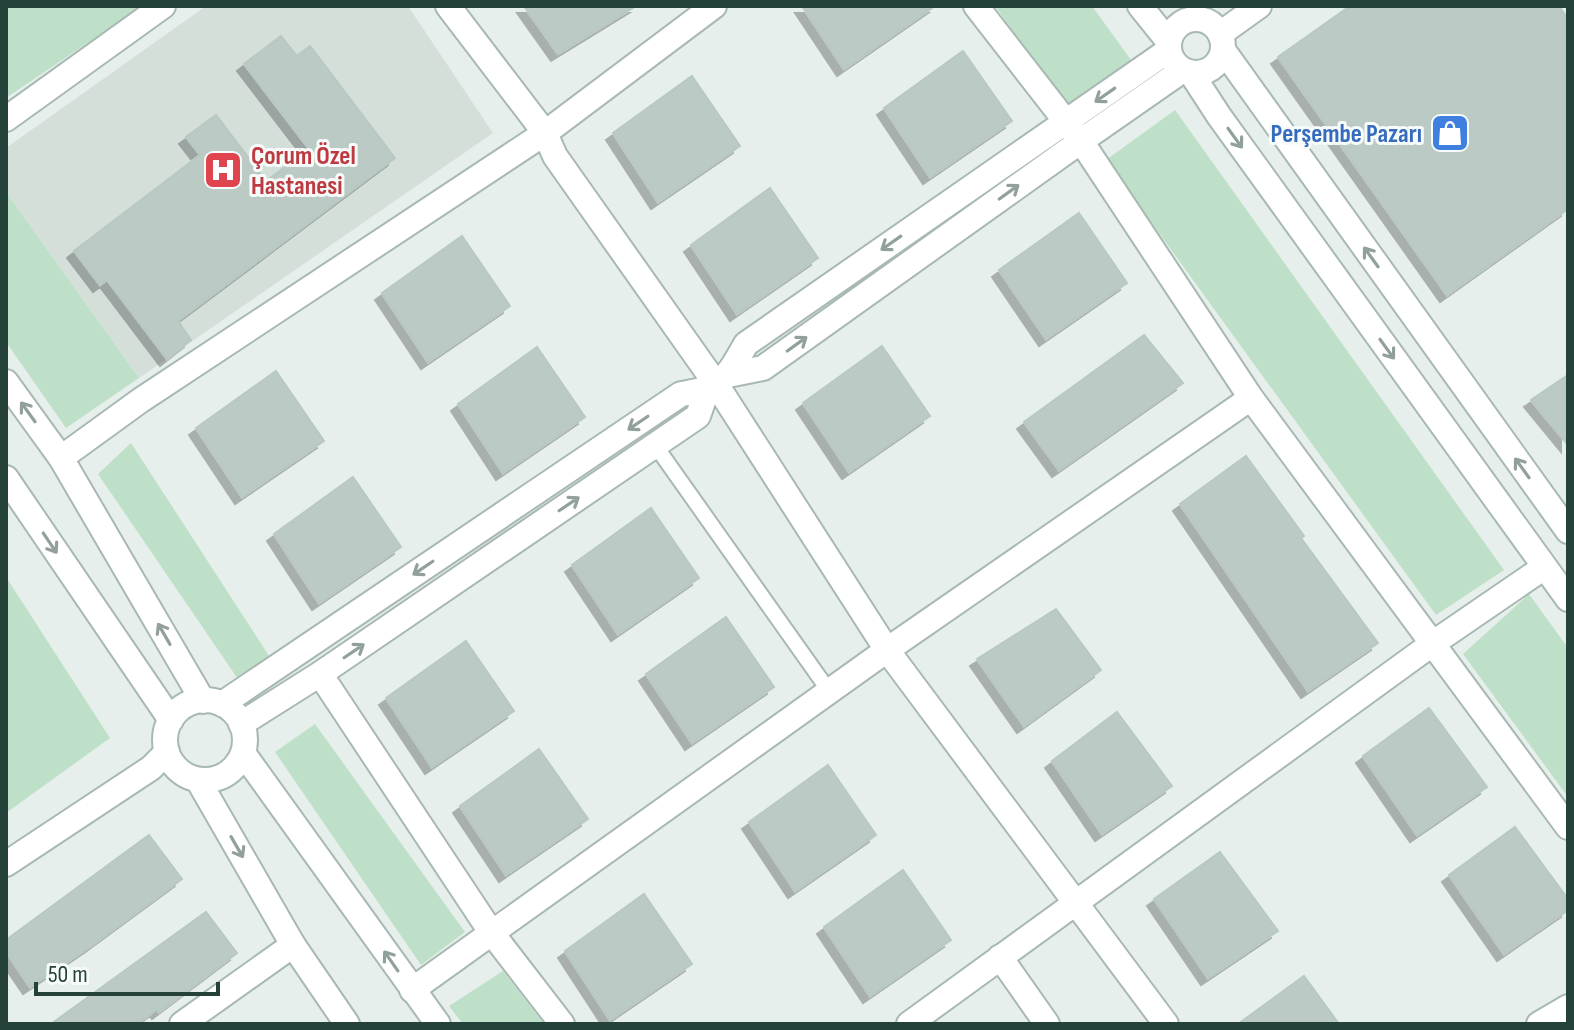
<svg xmlns="http://www.w3.org/2000/svg" width="1574" height="1030" font-family="'Sofia Sans Condensed',sans-serif">
<style>
.built{fill:#d4dfda}
.green{fill:#bfe0c8}
.building{fill:#bbcac4;stroke:#b8c9c2;stroke-width:2;filter:url(#shadow)}
.lines{fill:none;stroke-linecap:round;stroke-linejoin:round}
.service-casing{stroke:#a8b8b2;stroke-width:18}
.minor-casing{stroke:#a8b8b2;stroke-width:28}
.tertiary-casing{stroke:#a8b8b2;stroke-width:28}
.service{stroke:#fff;stroke-width:14}
.minor{stroke:#fff;stroke-width:24}
.tertiary{stroke:#fff;stroke-width:24}
.oneway{stroke:#92a09c}
.labels{text-anchor:middle;stroke-width:6;stroke-linejoin:round;paint-order:stroke}
.shop-label{font-size:26px;font-weight:bold;fill:#366cbe;stroke:#f7fbf9;text-anchor:end}
.health-label{font-size:26px;font-weight:bold;fill:#be3a42;stroke:#f7fbf9;text-anchor:start}
</style>
<defs>
<filter id="shadow"><feDropShadow dx="-7" dy="7" stdDeviation="0" flood-color="#0004"/></filter>
</defs>
<rect width="100%" height="100%" fill="#e6efeb"/>
<!-- built -->
<path class="built" d="M206,6H408L493,133L139,378L6,192V148Z"/>
<!-- green -->
<path class="green" d="M6,6H142L6,98Z
M995,6H1092L1131,60L1066,107Z
M1175,110L1504,570L1436,615L1106,160Z
M6,192L139,378L66,428L6,342Z
M131,443L273,662L242,685L98,474Z
M6,577L110,738L6,813Z
M1529,594L1568,648V797L1463,654Z
M315,724L465,932L421,965L275,752Z
M503,971L544,1024H463L449,1006Z"/>
<!-- building -->
<path class="building" d="M524,6H636L558,54Z
M802,6H935L844,69Z
M1350,6H1559L1568,19V209L1447,295L1278,57Z
M281,36L297,56L310,46L395,158L178,321L191,340L167,359L107,280L100,285L74,251L200,155L186,137L216,115L266,181L309,149L244,64Z
M963,51L1012,121L930,177L884,108Z
M692,76L740,146L658,202L613,133Z
M770,188L818,258L737,314L691,245Z
M1079,213L1127,283L1046,339L999,270Z
M462,236L510,306L428,362L382,293Z
M1144,335L1183,383L1059,470L1024,422Z
M882,346L930,416L849,472L803,403Z
M537,347L585,417L503,473L458,404Z
M276,371L324,441L242,497L196,428Z
M1568,375V445L1531,400Z
M1246,456L1304,536L1301,538L1378,643L1308,691L1180,504Z
M353,477L401,547L319,603L274,534Z
M651,508L699,578L618,634L572,565Z
M1056,609L1101,670L1024,726L977,659Z
M726,617L774,687L692,743L646,674Z
M466,641L514,711L432,767L386,698Z
M1429,708L1487,787L1417,835L1363,756Z
M1117,712L1172,786L1102,834L1052,761Z
M539,749L588,819L506,875L460,806Z
M828,765L876,835L795,891L749,822Z
M1515,827L1568,899V910L1504,954L1449,875Z
M149,835L182,879L91,946L30,987L6,952V940Z
M1220,852L1278,931L1208,978L1154,899Z
M903,870L951,940L870,996L824,927Z
M644,894L692,964L610,1020L565,951Z
M206,912L237,953L159,1012L157,1009L137,1024H51Z
M1304,976L1339,1024H1238Z"/>
<g class="lines">
<defs>
<path id="service" d="M655,445L829,691"/>
<path id="minor" d="M448,6L545,133L555,156L716,384L887,650L1166,1024
M976,6L1081,141L1251,398L1568,827
M1220,34L1259,6
M6,119L163,6
M728,375L763,368L1081,141L1183,70
M61,458L141,400L545,133L714,6
M320,674L491,932L562,1024
M222,704L681,394C722,388 726,379 746,344L1169,50
M241,724L320,674L698,416L707,390
M6,864L151,768L167,752
M1000,957L1047,1024
M412,990L887,650L1251,398
M182,1024L293,945
M909,1024L1432,644L1543,568"/>
<path id="tertiary" d="M1140,6L1169,42
M1169 46a27 27 0 1 1 54 0a27 27 0 1 1-54 0Z
M1223,50L1568,531
M1191,73L1219,116L1568,599
M6,382L61,458L203,701
M6,478L171,720
M165 740a40 40 0 1 1 80 0a40 40 0 1 1-80 0Z
M243,753L438,1024
M198,780L293,945L347,1024
M1539,1024L1568,1007"/>
</defs>
<!-- service casing -->
<use href="#service" class="service-casing"/>
<!-- minor casing -->
<use href="#minor" class="minor-casing"/>
<!-- tertiary casing -->
<use href="#tertiary" class="tertiary-casing"/>
<!-- service -->
<use href="#service" class="service"/>
<!-- minor -->
<use href="#minor" class="minor"/>
<!-- tertiary -->
<use href="#tertiary" class="tertiary"/>
</g>
<!-- one-way arrows -->
<defs><path id="oneway-shaft" d="M-6 0H5M1.5-3L5.5 0L1.5 3" fill="none" stroke-width="1.6" stroke-linecap="round" stroke-linejoin="round" transform="scale(2)"/></defs>
<g class="oneway">
<use href="#oneway-shaft" transform="translate(1105 95) rotate(145)"/>
<use href="#oneway-shaft" transform="translate(1235 138) rotate(54)"/>
<use href="#oneway-shaft" transform="translate(1009 192) rotate(-36)"/>
<use href="#oneway-shaft" transform="translate(891 243) rotate(145)"/>
<use href="#oneway-shaft" transform="translate(1371 257) rotate(-126)"/>
<use href="#oneway-shaft" transform="translate(797 344) rotate(-36)"/>
<use href="#oneway-shaft" transform="translate(1387 349) rotate(54)"/>
<use href="#oneway-shaft" transform="translate(28 412) rotate(-126)"/>
<use href="#oneway-shaft" transform="translate(638 423) rotate(146)"/>
<use href="#oneway-shaft" transform="translate(1522 468) rotate(-126)"/>
<use href="#oneway-shaft" transform="translate(569 504) rotate(-34)"/>
<use href="#oneway-shaft" transform="translate(50 543) rotate(56)"/>
<use href="#oneway-shaft" transform="translate(423 568) rotate(146)"/>
<use href="#oneway-shaft" transform="translate(164 634) rotate(-120)"/>
<use href="#oneway-shaft" transform="translate(354 651) rotate(-34)"/>
<use href="#oneway-shaft" transform="translate(237 847) rotate(60)"/>
<use href="#oneway-shaft" transform="translate(391 961) rotate(-125)"/>
</g>
<!-- icons -->
<defs>
<symbol id="shop-square" viewBox="-11 -11 22 22"><rect x="-9" y="-9" width="18" height="18" rx="4" fill="#3f7fe0" stroke="#f7fbf9"/><path d="M-5-2.5h2.3a2.7 3.5 0 0 1 5.4 0H5L5.5 6h-11ZM-1.5-2.5h3a1.5 2.3 0 0 0-3 0Z" fill="#fff"/></symbol>
<symbol id="hospital-square" viewBox="-11 -11 22 22"><rect x="-9" y="-9" width="18" height="18" rx="4" fill="#e0444e" stroke="#f7fbf9"/><path d="M-5-5h3v3.5h4V-5h3V5h-3V1.5h-4V5h-3Z" fill="#fff"/></symbol>
</defs>
<g fill-rule="evenodd">
<use href="#shop-square" x="1428" y="111" width="44" height="44"/>
<use href="#hospital-square" x="201" y="148" width="44" height="44"/>
</g>
<g class="labels">
<!-- shop labels -->
<g class="shop-label">
<text x="1422" y="142">Perşembe Pazarı</text>
</g>
<!-- health labels -->
<g class="health-label">
<text x="251" y="164">Çorum Özel<tspan x="251" dy="30">Hastanesi</tspan></text>
</g>
</g>
<!-- border -->
<rect width="1574" height="1030" fill="none" stroke="#24423a" stroke-width="16"/>
<!-- scale -->
<path d="M36 982v12h182v-12" fill="none" stroke="#24423a" stroke-width="4"/>
<text x="48" y="982" font-size="24" fill="#24423a" stroke="#f7fbf9" stroke-width="6" paint-order="stroke">50 m</text>
</svg>
